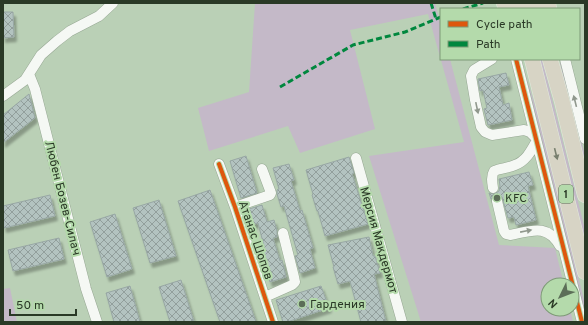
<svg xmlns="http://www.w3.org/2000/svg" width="588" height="325" font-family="Overpass,sans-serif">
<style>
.green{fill:#c4b9c8}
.building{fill:url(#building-cross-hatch);stroke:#98a7a4;filter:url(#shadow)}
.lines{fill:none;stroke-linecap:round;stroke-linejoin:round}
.minor-casing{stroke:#96a793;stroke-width:11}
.highway-casing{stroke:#e0eade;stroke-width:16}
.minor{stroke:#f5f8f4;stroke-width:10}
.highway{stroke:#d7d4c5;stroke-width:15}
.quiet{stroke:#00873e;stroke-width:3;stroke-dasharray:6 3;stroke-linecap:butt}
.cycleway-casing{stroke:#b4daab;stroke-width:6}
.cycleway{stroke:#de570d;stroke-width:4}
.oneway{fill:#90988d}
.oneway2{fill:#787f6e}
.poi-dot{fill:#5c6e58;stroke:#b4daab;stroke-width:1.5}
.labels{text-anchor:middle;stroke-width:4;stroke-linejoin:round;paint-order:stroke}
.shield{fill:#b4daab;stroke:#53694e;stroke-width:1}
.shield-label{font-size:11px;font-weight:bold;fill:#2a3926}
.street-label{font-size:12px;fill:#2a3926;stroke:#b4daab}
.poi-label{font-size:12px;fill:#2a3926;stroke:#b4daab;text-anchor:start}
</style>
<defs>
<pattern id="building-cross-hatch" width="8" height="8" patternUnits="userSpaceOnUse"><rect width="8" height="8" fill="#b3c3c0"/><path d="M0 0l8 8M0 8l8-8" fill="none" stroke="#929f9c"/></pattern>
<filter id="shadow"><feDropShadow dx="2.5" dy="4.5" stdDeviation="1" flood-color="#0004"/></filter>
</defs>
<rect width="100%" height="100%" fill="#bad0b6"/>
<!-- green -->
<path class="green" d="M255,3H435L441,26V59H450L499,245L555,248L564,285H548V309H570L573,322H421L369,156L464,142L428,14L350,30L375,129L300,153L288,126L209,151L198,108L249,92Z
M538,59H542L585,229V243Z
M560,63H562L585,156V169L563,77Z
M524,69L537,112L585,304V316Z
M10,288L17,322H3V289Z"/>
<!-- building -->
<path class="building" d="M3,12H13L14,37L3,38Z
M506,73L509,85L499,87L503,105L509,103L512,120L488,125L484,109L487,108L483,90L480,91L478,79Z
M29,94L35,118L3,143V115Z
M246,156L257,193L241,198L230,161Z
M349,157L354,173L352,174L368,224L325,236L318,211H317L312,195L313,194L306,170Z
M289,164L294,180L291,181L300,211L302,210L313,248L310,249L315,268L300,273L295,256L298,255L284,206L281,207L277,194V190L279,189L273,168Z
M529,172L533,185L528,186L536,220L516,225L514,217L508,218L502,197L499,195H496L493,196L491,199L489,193L494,194L499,191L500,186L499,179Z
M210,190L256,322H220L178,201Z
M50,195L55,216L4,228L3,223V206Z
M159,200L176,256L150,263L133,208Z
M262,205L267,222L274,220L277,231V237L273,238L280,261L282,260L286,277L270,282L264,260H262L259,247L264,246L258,223L250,225L246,210Z
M115,214L132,269L107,277L90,222Z
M369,237L373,256H375L380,273L374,274L386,322H361L350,281L338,284L333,267H334L328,245Z
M59,238L64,259L13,271L8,250Z
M181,280L194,322H170L159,287Z
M130,286L140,322H114L106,293Z
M321,286L329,308L287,322H283L276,300Z"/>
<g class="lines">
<defs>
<path id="minor" d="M492,59L474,70L471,76L475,100L481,127L485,132L492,135L524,130L530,132L535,137
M516,59L582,322
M565,59L585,139
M29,74L35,89L86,289L97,322
M3,96L25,80L41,55L57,41L70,31L99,16L113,3
M356,158L402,322
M219,164L235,207L273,322
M493,188C492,182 491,176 494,171C501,168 509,168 515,165C526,161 531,151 536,142
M497,201L504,231L506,234L510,235C531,231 547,223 560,246
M235,207L270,195L271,193L262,169
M265,297L292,285L295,282L294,277L283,233"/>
<path id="highway" d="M504,3L506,9
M519,3L520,9
M534,3L535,9
M548,3L549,9
M532,59L585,272
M550,59L562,101L585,195"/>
</defs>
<!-- minor casing -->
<use href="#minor" class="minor-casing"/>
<!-- highway casing -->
<use href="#highway" class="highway-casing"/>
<!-- minor -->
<use href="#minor" class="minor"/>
<!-- highway -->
<use href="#highway" class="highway"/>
<!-- quiet -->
<path class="quiet" d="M431,3L436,19
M463,9L483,3
M280,87L353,45L405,32L441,17"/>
<defs>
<path id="cycleway" d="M516,59L582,322
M219,164L235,207L273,322"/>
</defs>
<!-- cycleway casing -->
<use href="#cycleway" class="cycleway-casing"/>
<!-- cycleway -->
<use href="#cycleway" class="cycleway"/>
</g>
<!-- one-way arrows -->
<defs><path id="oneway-solid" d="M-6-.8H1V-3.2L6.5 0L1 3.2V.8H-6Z"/></defs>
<g class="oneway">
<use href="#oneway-solid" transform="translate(575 101) rotate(-104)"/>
<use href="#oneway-solid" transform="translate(477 108) rotate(78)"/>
<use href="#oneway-solid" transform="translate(526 231) rotate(-11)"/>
</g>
<use class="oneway2" href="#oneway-solid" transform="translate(556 154) rotate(76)"/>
<!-- markers -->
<g class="poi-dot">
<circle cx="497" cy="198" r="4"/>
<circle cx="302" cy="304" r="4"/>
</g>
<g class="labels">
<!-- shield labels -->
<rect class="shield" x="559" y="185" width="14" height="18" rx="3"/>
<g class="shield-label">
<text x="566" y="198">1</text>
</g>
<!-- street labels -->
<g class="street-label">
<text transform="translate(63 198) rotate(76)" y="4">Любен Бозев-Силач</text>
<text transform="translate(256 240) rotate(71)" y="4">Атанас Шопов</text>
<text transform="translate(379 240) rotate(74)" y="4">Мерсия Макдермот</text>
</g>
<!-- poi labels -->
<g class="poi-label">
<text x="505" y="202">KFC</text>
<text x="310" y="308">Гардения</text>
</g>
</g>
<!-- border -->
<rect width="588" height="325" fill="none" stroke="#2a3926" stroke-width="8"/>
<!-- legend -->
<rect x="440" y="8" width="140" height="52" fill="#b4daab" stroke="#7d9a76"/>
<rect x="448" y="21" width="20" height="6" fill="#de570d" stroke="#7d9a76"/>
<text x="476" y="28" font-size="12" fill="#2a3926">Cycle path</text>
<rect x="448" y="41" width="20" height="6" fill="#00873e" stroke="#7d9a76"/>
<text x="476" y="48" font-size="12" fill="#2a3926">Path</text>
<!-- north arrow -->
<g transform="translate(560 297) rotate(227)"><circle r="19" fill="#b4daab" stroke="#7d9a76"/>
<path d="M0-3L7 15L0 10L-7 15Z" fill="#5c6e58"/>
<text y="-6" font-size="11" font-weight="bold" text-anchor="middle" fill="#2a3926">N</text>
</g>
<!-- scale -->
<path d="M10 309v6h66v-6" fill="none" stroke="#2a3926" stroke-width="2"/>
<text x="16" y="309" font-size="12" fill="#2a3926" stroke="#b4daab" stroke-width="3" paint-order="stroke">50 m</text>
</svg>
